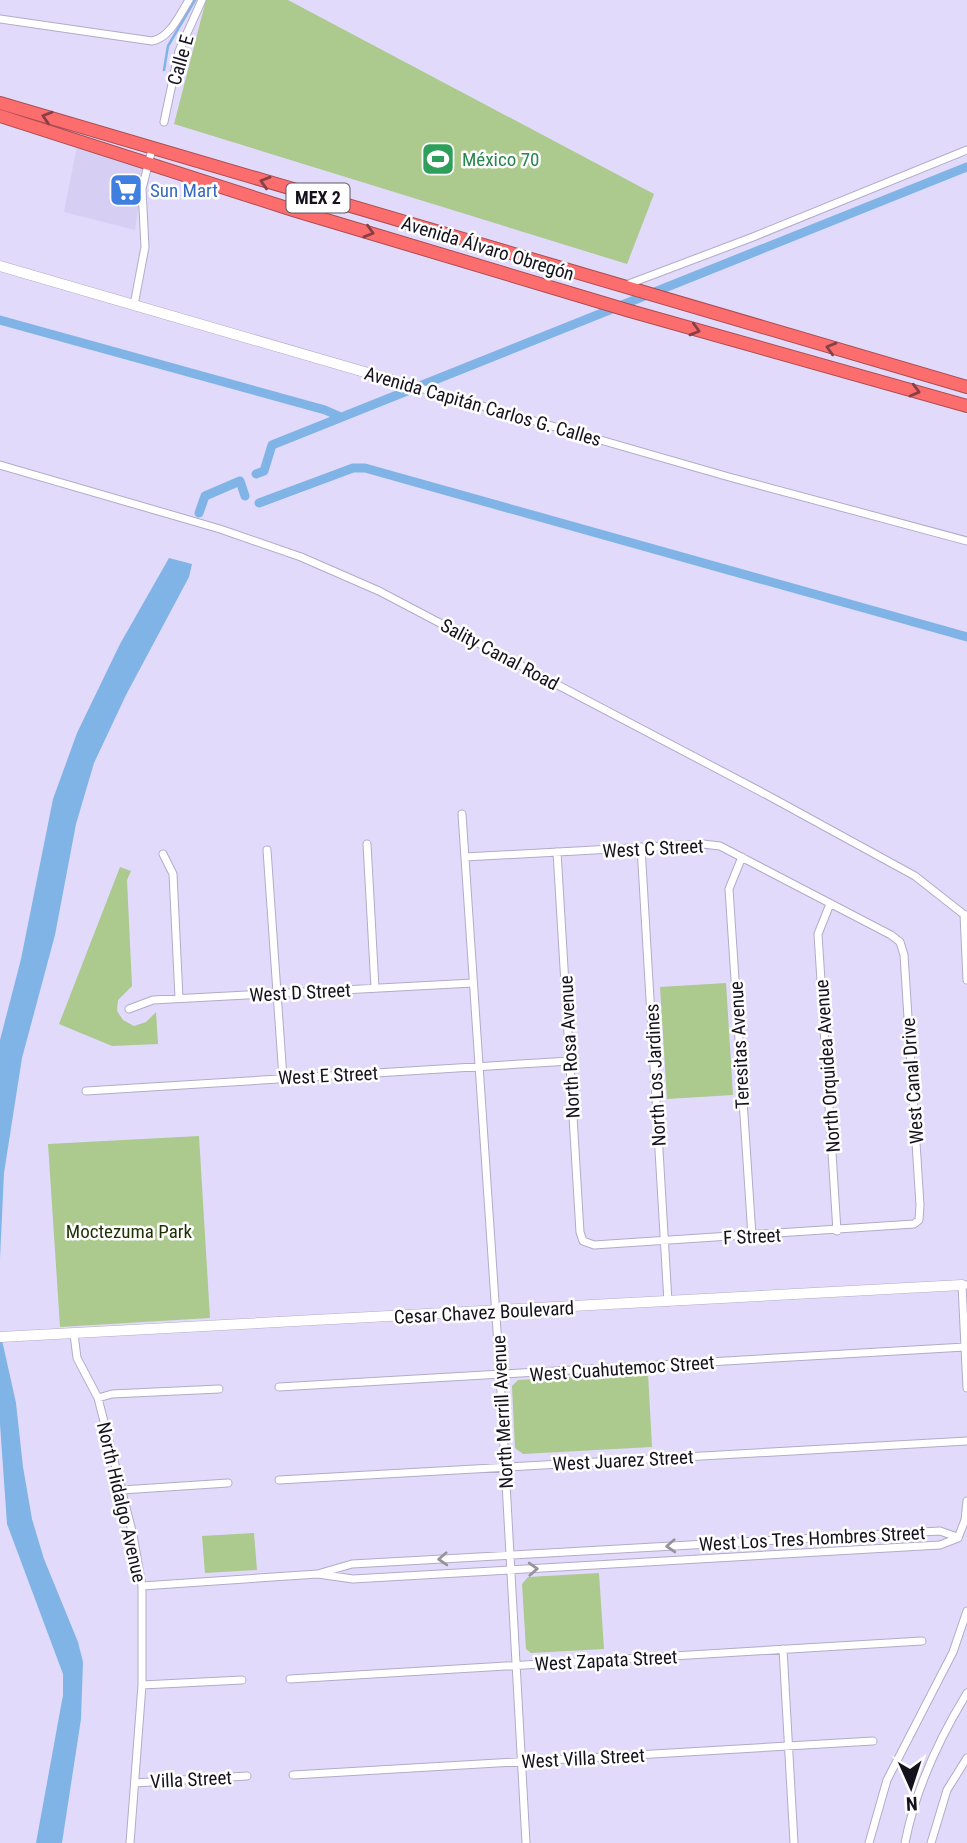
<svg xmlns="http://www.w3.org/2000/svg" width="967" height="1843" font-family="'Roboto Condensed',sans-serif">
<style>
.built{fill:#d7cef4}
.green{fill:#acc98e}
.water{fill:#81b4e6}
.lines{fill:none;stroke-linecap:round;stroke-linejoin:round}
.stream{stroke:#81b4e6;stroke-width:2.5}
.canal{stroke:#81b4e6;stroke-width:9}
.street-casing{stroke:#b2abc9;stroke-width:9}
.secondary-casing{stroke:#b2abc9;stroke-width:11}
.highway-casing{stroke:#ab4d52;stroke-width:14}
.street{stroke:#fff;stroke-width:7}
.secondary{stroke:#fff;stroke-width:10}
.highway{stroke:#fc6d6e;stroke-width:12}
.oneway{stroke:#884046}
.oneway2{stroke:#969499}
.labels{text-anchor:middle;stroke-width:5;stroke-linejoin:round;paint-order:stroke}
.shield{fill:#fff;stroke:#5b5961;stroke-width:2}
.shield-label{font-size:18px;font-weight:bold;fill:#15121d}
.street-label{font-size:19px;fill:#15121d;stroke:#fff}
.leisure-label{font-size:19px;fill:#27864d;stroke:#fff;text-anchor:start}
.shop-label{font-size:19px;fill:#366cbe;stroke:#fff;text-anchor:start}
.park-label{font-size:19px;fill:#1e3103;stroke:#fff}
</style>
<rect width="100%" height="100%" fill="#e2dafa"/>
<!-- built -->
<path class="built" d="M78,141L145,162L135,230L64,212Z"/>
<!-- green -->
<path class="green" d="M206,0H288L654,194L627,264L174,124Z
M120,867L131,871L127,880L132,986L118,1000L117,1011L123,1020L134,1026L146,1022L156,1012L158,1044L112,1046L59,1024Z
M726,983L733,1095L667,1099L660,987Z
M199,1136L210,1318L60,1327L48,1144Z
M648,1373L652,1447L523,1454L515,1448L512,1386L518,1380Z
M254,1533L257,1570L205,1573L202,1536Z
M599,1573L604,1649L531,1653L526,1649L522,1584L528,1577Z"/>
<!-- water -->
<path class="water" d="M169,558L192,564L189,577L126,695L94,763L76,824L55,935L22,1058L4,1173L0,1259V1040L21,959L53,799L77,733L120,644Z
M0,1331L16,1403L23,1467L32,1519L44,1559L78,1642L83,1662L81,1719L62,1843H36L63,1695V1674L7,1524L0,1424Z"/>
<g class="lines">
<!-- stream -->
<path class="stream" d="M164,70L168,46L195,0"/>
<!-- canal -->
<path class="canal" d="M0,320L325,410L341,417
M256,474L264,471L272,445L967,167
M259,503L353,468H365L967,637
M199,513L205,496L240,481L245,496"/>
<defs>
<path id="street" d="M0,19L152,41C170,38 180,14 189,0
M164,122L179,51L202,0
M626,285L753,237L967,150
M134,305L145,247L142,189L152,149
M399,382L729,477L967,541
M0,465L220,529L301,557L379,591L767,795L915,876L967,917
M462,814L500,1375L526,1843
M367,844L375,988
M641,847L668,1302
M267,850L283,1078
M163,854L173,874L179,998
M465,857L703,844L720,846L891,935L900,942L904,955L920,1205L919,1220L914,1224L594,1245L583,1241L580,1232L557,852
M742,857L729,889L752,1236
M830,904L818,934L837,1231
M964,914L967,980
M129,1009L153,1000L473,983
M86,1091L570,1061
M967,1285H962L967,1388
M74,1334L77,1358L98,1398L133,1535L142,1586V1685L130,1843
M279,1387L965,1347
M98,1398L112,1394L219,1389
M279,1480L967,1441
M122,1490L228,1483
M958,1538L965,1520L967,1501
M321,1573L352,1564L940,1531L957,1537
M142,1586L318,1574L353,1579L940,1545L958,1538
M783,1649L794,1843
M290,1679L922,1641
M142,1685L242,1680
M293,1775L873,1741
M135,1783L247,1776
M869,1843L887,1780L953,1652L967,1611
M905,1843C915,1791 940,1737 967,1693
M931,1843L947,1790L967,1758"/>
<path id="secondary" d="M0,266L399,382
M0,1337L962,1285"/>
<path id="highway" d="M0,103L967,387
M0,116L293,210L630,311L967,406"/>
</defs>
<!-- street casing -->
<use href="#street" class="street-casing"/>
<!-- secondary casing -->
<use href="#secondary" class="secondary-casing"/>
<!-- highway casing -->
<use href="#highway" class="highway-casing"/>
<!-- street -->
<use href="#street" class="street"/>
<!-- secondary -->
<use href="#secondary" class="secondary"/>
<!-- highway -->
<use href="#highway" class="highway"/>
</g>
<!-- one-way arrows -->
<defs><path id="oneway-chevron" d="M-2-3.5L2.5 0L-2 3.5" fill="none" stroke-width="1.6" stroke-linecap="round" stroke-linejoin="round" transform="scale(1.75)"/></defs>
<g class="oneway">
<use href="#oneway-chevron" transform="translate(47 117) rotate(-163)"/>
<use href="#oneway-chevron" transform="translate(265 182) rotate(-163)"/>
<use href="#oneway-chevron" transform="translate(369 232) rotate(17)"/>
<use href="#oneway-chevron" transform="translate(695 330) rotate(16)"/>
<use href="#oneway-chevron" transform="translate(831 348) rotate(-164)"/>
<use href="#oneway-chevron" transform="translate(915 391) rotate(15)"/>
</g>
<g class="oneway2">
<use href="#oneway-chevron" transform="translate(671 1546) rotate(177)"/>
<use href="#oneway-chevron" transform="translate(443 1559) rotate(177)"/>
<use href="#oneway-chevron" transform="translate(533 1569) rotate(-3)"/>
</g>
<!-- icons -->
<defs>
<symbol id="stadium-square" viewBox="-11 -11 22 22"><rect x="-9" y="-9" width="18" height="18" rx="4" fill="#2e9e5b" stroke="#fff"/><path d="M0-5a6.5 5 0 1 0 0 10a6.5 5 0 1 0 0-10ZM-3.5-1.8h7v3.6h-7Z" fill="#fff"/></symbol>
<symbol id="supermarket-square" viewBox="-11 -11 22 22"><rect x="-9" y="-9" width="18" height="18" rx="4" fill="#3f7fe0" stroke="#fff"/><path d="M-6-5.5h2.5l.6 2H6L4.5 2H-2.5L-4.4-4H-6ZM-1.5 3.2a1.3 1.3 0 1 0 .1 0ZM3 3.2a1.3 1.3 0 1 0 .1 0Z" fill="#fff"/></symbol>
</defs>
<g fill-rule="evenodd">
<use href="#stadium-square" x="419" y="140" width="38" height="38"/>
<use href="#supermarket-square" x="107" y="171" width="38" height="38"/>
</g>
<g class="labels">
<!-- shield labels -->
<rect class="shield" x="286.5" y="183.5" width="63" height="29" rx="5"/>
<g class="shield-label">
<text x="318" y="204">MEX 2</text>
</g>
<!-- street labels -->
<g class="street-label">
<text transform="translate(180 60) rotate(-74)" y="7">Calle E</text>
<text transform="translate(488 248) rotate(17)" y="7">Avenida Álvaro Obregón</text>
<text transform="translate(483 406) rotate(16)" y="7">Avenida Capitán Carlos G. Calles</text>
<text transform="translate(500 654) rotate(28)" y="7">Sality Canal Road</text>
<text transform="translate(653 848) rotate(-3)" y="7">West C Street</text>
<text transform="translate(300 992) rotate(-3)" y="7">West D Street</text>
<text transform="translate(739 1045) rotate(-93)" y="7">Teresitas Avenue</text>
<text transform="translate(569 1047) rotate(-93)" y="7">North Rosa Avenue</text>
<text transform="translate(827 1066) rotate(-94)" y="7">North Orquidea Avenue</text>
<text transform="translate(328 1075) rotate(-3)" y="7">West E Street</text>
<text transform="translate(655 1075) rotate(-93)" y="7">North Los Jardines</text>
<text transform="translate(912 1081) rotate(-94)" y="7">West Canal Drive</text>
<text transform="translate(752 1236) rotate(-3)" y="7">F Street</text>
<text transform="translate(484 1312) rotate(-3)" y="7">Cesar Chavez Boulevard</text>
<text transform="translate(622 1368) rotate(-4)" y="7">West Cuahutemoc Street</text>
<text transform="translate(502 1412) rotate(-93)" y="7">North Merrill Avenue</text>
<text transform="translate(623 1460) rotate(-3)" y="7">West Juarez Street</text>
<text transform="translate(122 1502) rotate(77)" y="7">North Hidalgo Avenue</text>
<text transform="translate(812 1538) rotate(-3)" y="7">West Los Tres Hombres Street</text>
<text transform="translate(606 1660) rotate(-3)" y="7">West Zapata Street</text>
<text transform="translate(583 1758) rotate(-3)" y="7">West Villa Street</text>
<text transform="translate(191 1779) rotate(-3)" y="7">Villa Street</text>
</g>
<!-- leisure labels -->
<g class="leisure-label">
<text x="462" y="166">México 70</text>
</g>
<!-- shop labels -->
<g class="shop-label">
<text x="150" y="197">Sun Mart</text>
</g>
<!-- park labels -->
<g class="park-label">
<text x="129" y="1238">Moctezuma Park</text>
</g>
</g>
<!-- north arrow -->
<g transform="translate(911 1787) rotate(177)" stroke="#ffffff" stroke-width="5" paint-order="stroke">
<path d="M0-5L12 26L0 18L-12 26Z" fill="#15121d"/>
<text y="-10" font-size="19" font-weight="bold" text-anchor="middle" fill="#15121d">N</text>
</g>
</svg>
